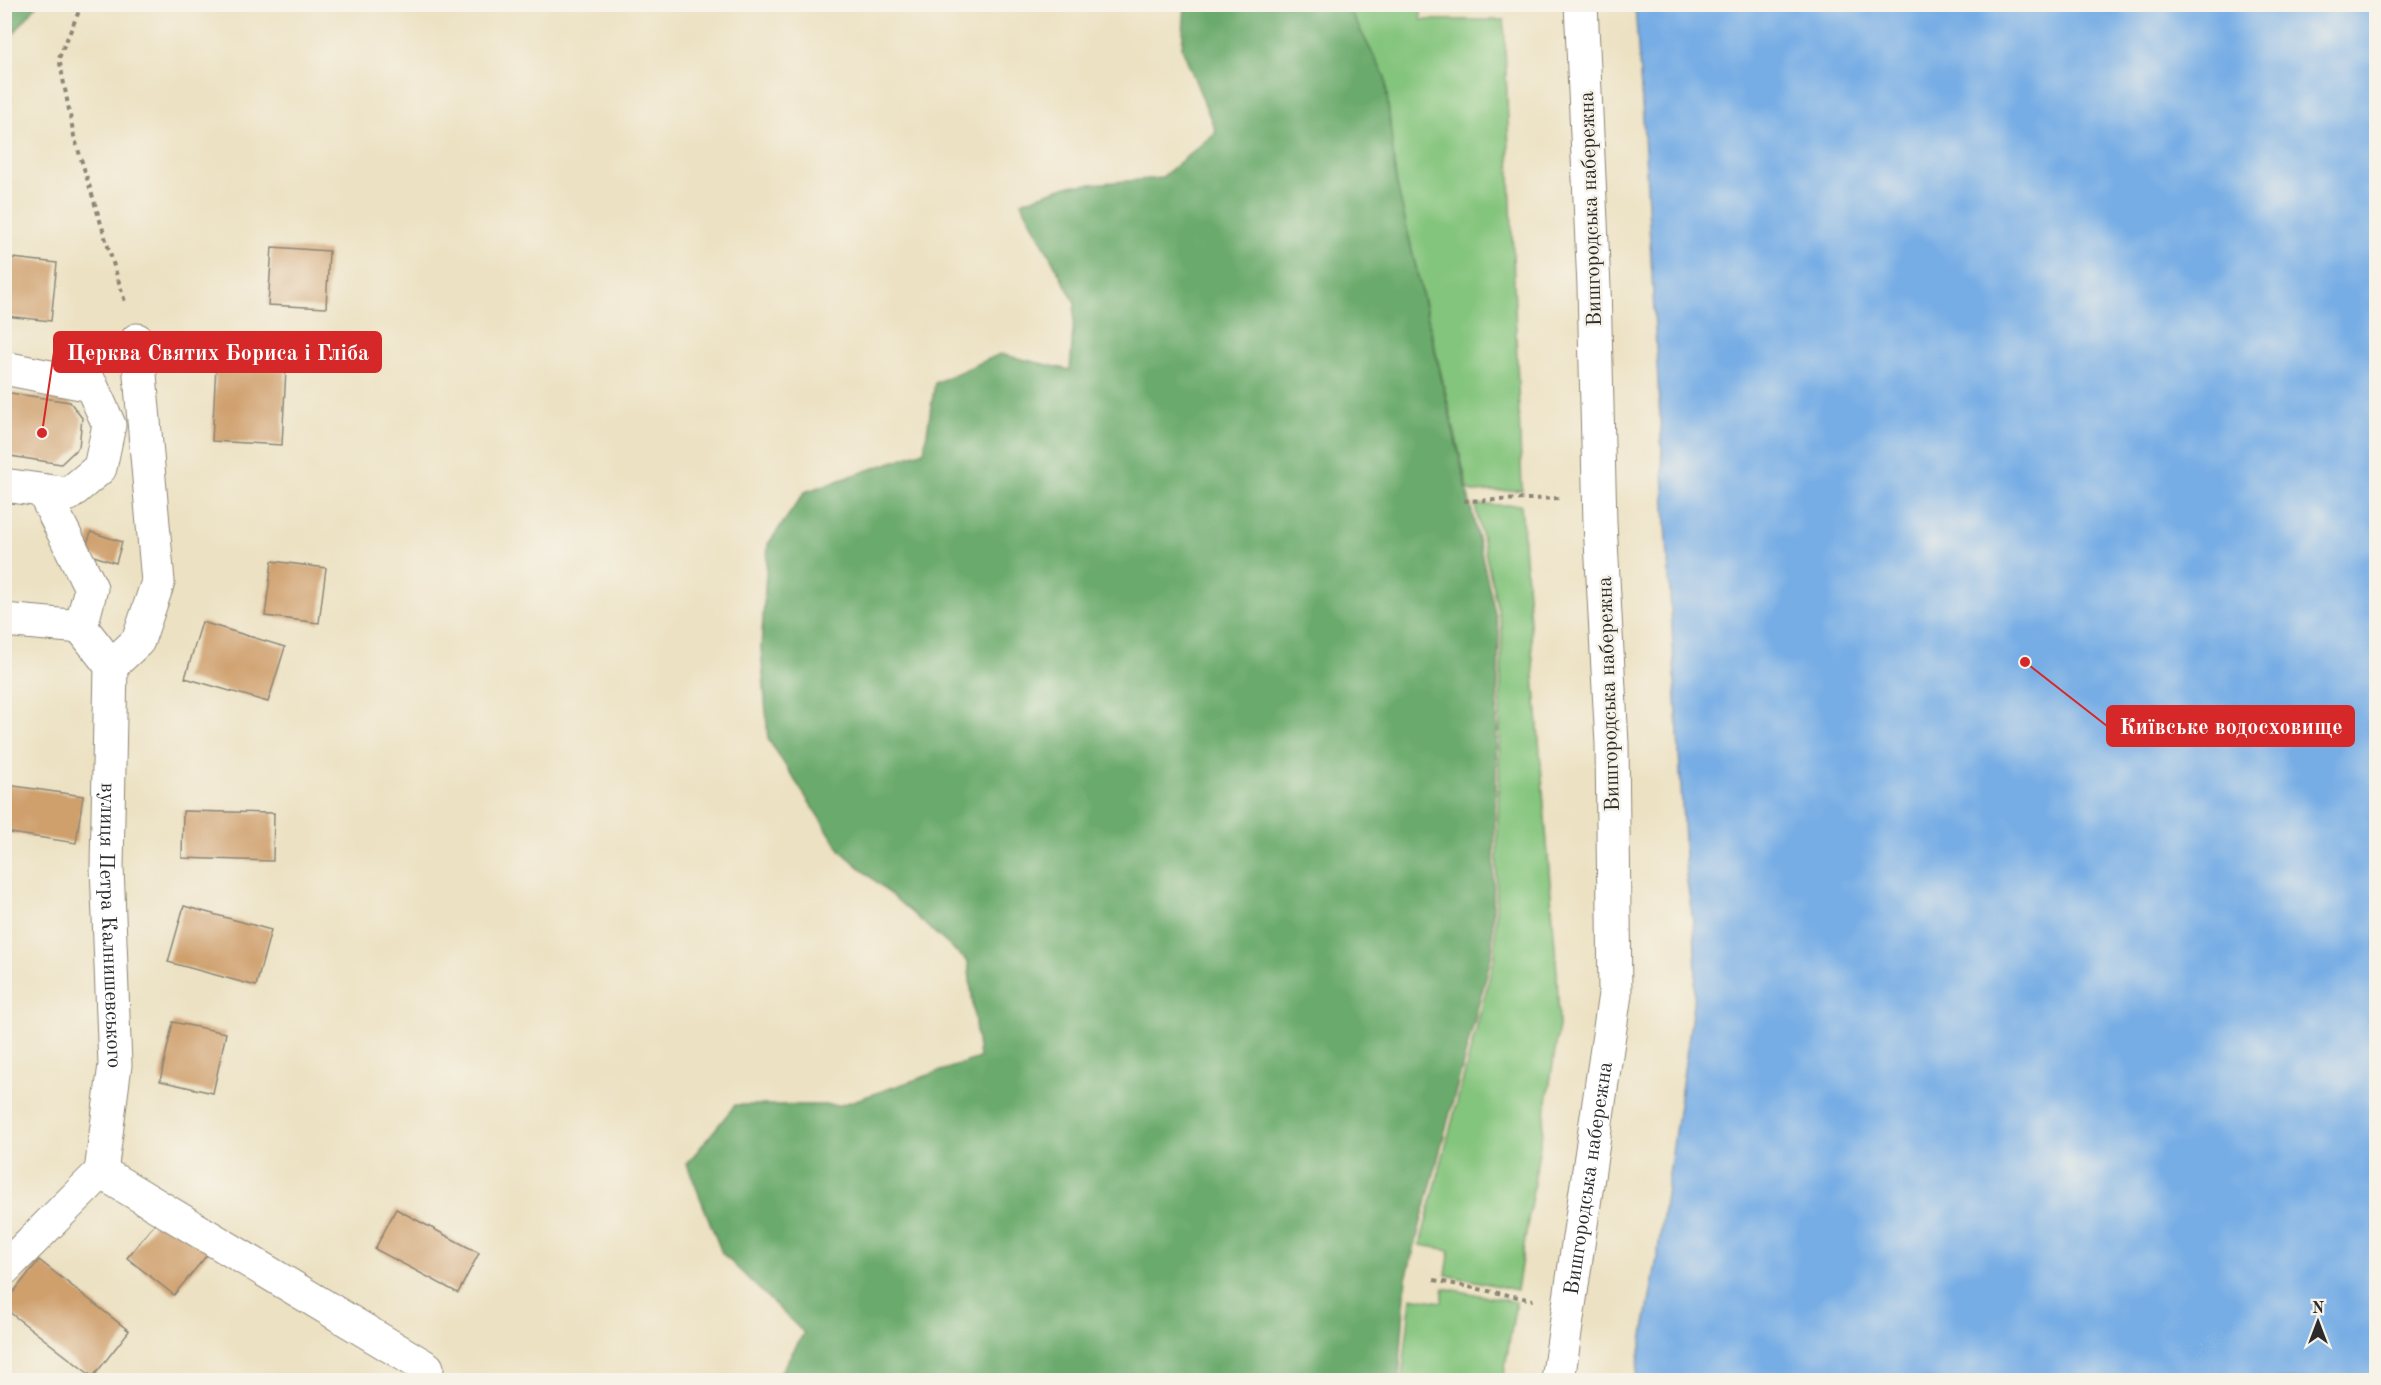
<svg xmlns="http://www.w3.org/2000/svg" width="2381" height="1385" font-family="'Old Standard TT',serif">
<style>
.green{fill:#84c57d;stroke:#587854;stroke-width:1.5}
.forest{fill:#6baa6c;stroke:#4b6a4c;stroke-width:1.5}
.water{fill:#77ade5;stroke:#516c88;stroke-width:1.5}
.building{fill:#cf9f6c}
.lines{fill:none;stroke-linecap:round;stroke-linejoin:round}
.minor-casing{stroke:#8c8676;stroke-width:35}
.path{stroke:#8c8676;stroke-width:4;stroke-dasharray:4.5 4.5;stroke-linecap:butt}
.minor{stroke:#fff;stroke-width:33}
.labels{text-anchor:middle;stroke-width:5;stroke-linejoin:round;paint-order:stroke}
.street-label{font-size:21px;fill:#2b2b2b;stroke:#f7f3e8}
.leader{fill:none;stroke:#d62828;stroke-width:2}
.callout-dot{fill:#d62828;stroke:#f7f3e8;stroke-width:2}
.callout{fill:#d62828;stroke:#d62828;stroke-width:2}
.callout-label{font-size:22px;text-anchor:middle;font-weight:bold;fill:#fff}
</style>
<rect width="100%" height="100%" fill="#f7f3e8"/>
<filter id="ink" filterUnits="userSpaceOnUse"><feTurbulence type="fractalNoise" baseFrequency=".0167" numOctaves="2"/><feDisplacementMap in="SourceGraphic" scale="12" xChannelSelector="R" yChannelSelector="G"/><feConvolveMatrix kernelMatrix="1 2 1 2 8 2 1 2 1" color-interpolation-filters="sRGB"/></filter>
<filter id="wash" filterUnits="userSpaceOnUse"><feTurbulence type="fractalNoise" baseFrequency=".008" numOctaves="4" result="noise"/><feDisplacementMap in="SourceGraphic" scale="24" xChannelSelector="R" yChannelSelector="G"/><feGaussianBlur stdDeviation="1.35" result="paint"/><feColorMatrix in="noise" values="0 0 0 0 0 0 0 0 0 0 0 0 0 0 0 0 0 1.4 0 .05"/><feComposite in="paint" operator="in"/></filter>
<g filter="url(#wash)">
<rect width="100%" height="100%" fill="#ece1c2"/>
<!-- green -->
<path class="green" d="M1347,5H1421V20H1504L1522,490L1472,492L1468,489L1396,181L1385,77Z
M1475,505H1521L1557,973L1559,1026L1517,1290L1446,1275L1450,1250L1420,1245L1495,956L1502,629Z
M1444,1288L1516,1302L1503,1380H1402L1411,1297L1442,1302Z"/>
<!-- forest -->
<path class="forest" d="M5,4L37,5L5,44L4,5Z
M1185,5H1347L1385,77L1396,181L1499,630L1492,954L1406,1279L1399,1380H776L804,1333L722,1253L687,1164L735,1105H841L979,1058L968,962L841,851L768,739L761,648L768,544L805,492L924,451L935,383L1000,354L1070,370L1075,303L1021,202L1067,186L1161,178L1216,132L1182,48Z"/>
<!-- water -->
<path class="water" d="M1635,5H2376V1380H1635L1656,1264L1691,1021L1696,974L1694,928L1686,875L1643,118Z"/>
<g id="blocks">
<!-- building -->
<path class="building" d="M272,247L329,251L326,308L268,305Z
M4,257L57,263L51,321L5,316L7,301L4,300Z
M216,365L286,369L282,445L212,441Z
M4,392L70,402L82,418L79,447L61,464L4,455Z
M91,532L122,542L116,563L84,553Z
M272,561L326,568L319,623L265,616Z
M202,622L285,647L268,702L185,678Z
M7,785L83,796L76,843L4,832Z
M183,811L274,813L273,861L182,858Z
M184,906L271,930L256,986L168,962Z
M173,1022L226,1033L213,1093L160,1081Z
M396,1209L479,1253L458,1293L375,1249Z
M165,1211L212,1249L174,1295L127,1258Z
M39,1260L129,1331L93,1377L4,1308V1304Z"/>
</g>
</g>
<g filter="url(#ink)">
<use href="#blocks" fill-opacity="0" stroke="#8c8676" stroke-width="1.5"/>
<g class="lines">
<defs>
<g id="minor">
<path d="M4,368L91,385L109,425L100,468L69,494L4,485"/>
<path d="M43,491L91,588L81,627"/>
<path id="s1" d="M4,620L81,627L111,666L107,867L115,1065L101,1172L4,1269"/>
<path d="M111,666L138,641L158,582L137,340"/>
<path d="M101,1172L427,1368"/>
<path id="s2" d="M1558,1380L1615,994L1612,744L1600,523L1594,287L1581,4"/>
</g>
</defs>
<!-- minor casing -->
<use href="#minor" class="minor-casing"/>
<!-- path -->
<path class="path" d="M82,4L59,58L74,136L126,305
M1464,501L1562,498
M1434,1280L1533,1300"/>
<!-- minor -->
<use href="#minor" class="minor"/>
</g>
</g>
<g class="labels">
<!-- street labels -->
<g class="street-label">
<text transform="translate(1590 209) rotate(-92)" y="7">Вишгородська набережна</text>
<text transform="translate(1608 694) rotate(-92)" y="7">Вишгородська набережна</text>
<text dy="7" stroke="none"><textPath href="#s1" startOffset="386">вулиця Петра Калнишевського</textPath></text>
<text dy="7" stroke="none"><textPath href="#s2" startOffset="204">Вишгородська набережна</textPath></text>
</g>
</g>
<!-- callouts -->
<path class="leader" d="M42 433L54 352M2025 662L2107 726"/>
<g class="callout-dot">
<circle cx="42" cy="433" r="6"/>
<circle cx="2025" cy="662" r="6"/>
</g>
<g class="callout">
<rect x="54" y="332" width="327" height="40" rx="6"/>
<rect x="2107" y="706" width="247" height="40" rx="6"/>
</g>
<g class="callout-label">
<text x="218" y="360">Церква Святих Бориса і Гліба</text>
<text x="2231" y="734">Київське водосховище</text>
</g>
<!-- margin -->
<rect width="2381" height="1385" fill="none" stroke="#f7f3e8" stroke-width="24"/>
<!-- north arrow -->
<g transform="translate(2318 1322)" stroke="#f7f3e8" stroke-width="4.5" paint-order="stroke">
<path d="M0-4.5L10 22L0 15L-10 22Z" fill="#2b2b2b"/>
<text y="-9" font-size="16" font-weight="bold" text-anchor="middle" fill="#2b2b2b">N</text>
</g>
</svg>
